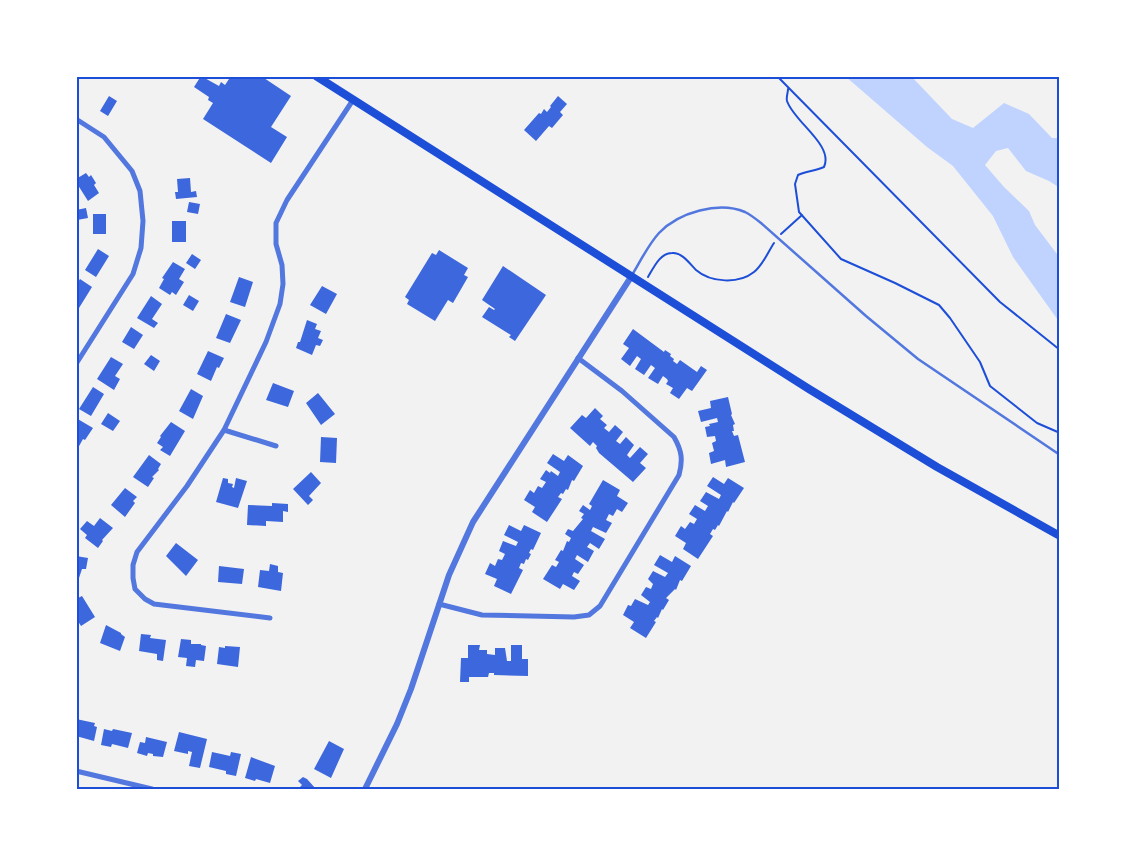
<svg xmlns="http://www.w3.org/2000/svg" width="1136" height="865" font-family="'Noto Sans',sans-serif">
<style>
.water{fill:#bfd3fe}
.building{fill:#3d67dc}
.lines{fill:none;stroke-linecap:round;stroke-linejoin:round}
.path{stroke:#1d4ed8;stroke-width:2}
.service{stroke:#5277de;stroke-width:2.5}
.minor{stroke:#5277de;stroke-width:5}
.tertiary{stroke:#5277de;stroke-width:6}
.primary{stroke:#1d4ed8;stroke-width:8}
.neatline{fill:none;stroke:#1d4ed8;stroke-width:2}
</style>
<rect width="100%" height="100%" fill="#f2f2f2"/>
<!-- water -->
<path class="water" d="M845,76H911L952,119L973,128L1004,103L1029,114L1052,138H1060V188L1049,181L1026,171L1008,148L996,151L985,165L1004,187L1029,211L1035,225L1060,258V323L1013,257L993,216L953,166L927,147Z"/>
<!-- building -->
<path class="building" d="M201,76L219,86L221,82L225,85L231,76H261L291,96L271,127L287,137L271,163L203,119L213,103L208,100L209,97L194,87Z
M109,96L117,101L108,116L100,111Z
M558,96L567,104L560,112L563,115L552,128L549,126L536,141L524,130L539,113L541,114L544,109L547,112L551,107L550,106Z
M86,173L89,177L91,175L96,183L94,185L99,193L88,201L76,182V179Z
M190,178L191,192L196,191L197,197L176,199L175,192H178L177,179Z
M189,202L200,204L198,214L187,212Z
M86,208L88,218L77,220L76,210Z
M93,214H106V234H93Z
M172,221H186V242H172Z
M98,249L109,256L96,277L85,270Z
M439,250L468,268L464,275L468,277L453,303L448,300L435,321L407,304L409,300L405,297L432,253L436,255Z
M192,254L201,260L195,269L186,263Z
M173,262L185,269L179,279L184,282L176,295L172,292L170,295L159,288L164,279L162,278Z
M503,266L546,295L515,341L509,337L511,335L482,317L489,307L494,310L495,309L482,300Z
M239,277L253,282L245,307L230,302Z
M80,279L92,287L79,308L76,307V285Z
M322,286L337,294L326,314L310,305Z
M189,295L199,301L193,311L183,305Z
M151,296L162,304L152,319L158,323L154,328L137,318Z
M226,314L241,320L230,343L216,338Z
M307,320L317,324L315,329L321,331L318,338L323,340L320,346L316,345L312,355L296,348L298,342H300Z
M131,327L143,335L134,349L122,342Z
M633,329L664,352L665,350L671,354L670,356L674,359L673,361L677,364L680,360L697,372L701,366L707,370L692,391L687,388L679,399L670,393L673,388L666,384L668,381L667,379L663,376L658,384L648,378L655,368L651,365L644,375L635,369L641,359L637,356L630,366L621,359L629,348L623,344Z
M208,351L224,358L219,368L217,367L211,381L197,374Z
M151,355L160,361L154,371L144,364Z
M111,357L123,364L115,376L120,379L114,390L97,379Z
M273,383L294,391L288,407L266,400Z
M93,387L104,394L91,416L79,409Z
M191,389L203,396L193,419L179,411Z
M318,393L335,414L321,425L306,403Z
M728,397L732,414L731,415L735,424L733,425L734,431H732L734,436L738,435L745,462L726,467L725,460L711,464L709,453L714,451L712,443L716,441L715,436L707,437L705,427L710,426L709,424L718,422L717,418L701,422L698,411L711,408L710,401Z
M595,408L603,416L600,419L607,425L604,428L609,432L615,425L623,432L616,441L620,444L626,437L634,445L627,455L630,458L640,447L648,454L640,463L646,468L633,482L599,453L596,448L597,446L593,442L590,446L570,428L582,415L586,418Z
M108,413L120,421L113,431L101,424Z
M76,418L93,428L85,440L83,439L78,448L76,447Z
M171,422L185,431L170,456L160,450L163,447L157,443L161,437L160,436Z
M321,437L337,438L336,463L320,462Z
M553,454L564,461L568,455L583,466L574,481L572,480L568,490L566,489L563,494L561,493L558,497L562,499L547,522L532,512L535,507L524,500L530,490L534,493L538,486L542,488L546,482L540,479L546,470L550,473L551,471L558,476L560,472L547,463Z
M149,455L161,464L158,469L159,470L152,477L154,478L148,487L133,477Z
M311,472L321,483L309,496L313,500L308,505L293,489Z
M713,477L724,484L728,478L744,488L734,503L733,502L728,512L727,511L719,526L718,525L715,530L713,529L710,534L713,536L698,559L683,549L686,543L675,536L681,526L685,529L690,522L694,524L697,519L689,514L695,505L705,511L708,506L700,501L706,492L719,499L721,495L707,486Z
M223,478L228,479V483L233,484L232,487L234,488L236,478L247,481L238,508L216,502Z
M603,480L620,490L617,496L628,503L622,512L617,509L613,516L609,514L606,520L612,523L606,533L593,527L591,531L605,539L599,549L590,543L587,547L594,551L588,562L577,555L575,559L584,565L578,574L574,572L572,576L580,581L574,590L563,584L560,589L543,579L552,565L556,567L559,562L555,560L561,550L563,551L567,541L569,542L571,538L565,534L568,529L573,531L583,519L581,518L584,514L579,511L583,505L590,510L592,506L589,504Z
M125,488L137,497L133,501L135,503L125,517L111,505Z
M272,503L288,504V512L283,511V522L266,521V526L247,525L248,505L272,506Z
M100,518L113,528L102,540L103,541L98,548L85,538L87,535L80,529L87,521L94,526Z
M509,525L521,531L524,525L541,533L533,550L531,549L529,553L531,554L528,560L526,559L524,564L521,563L519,568L523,570L511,594L494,586L497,579L485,574L490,563L495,566L498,559L502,560L505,554L499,551L503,541L516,546L518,542L504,535Z
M176,543L198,560L186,576L166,556Z
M660,555L672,562L675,556L691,566L682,581L680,580L676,590L675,589L666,598L669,600L663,610L662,609L658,618L657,617L654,621L656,622L646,638L630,628L634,622L623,615L628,605L631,606L635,599L648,605L650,602L641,595L646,587L651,589L653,584L648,579L653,571L665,577L668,573L654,565Z
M76,556L88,558L86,569H82L77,584Z
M270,564L278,566V572L283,573L281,591L258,587L260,570L269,571Z
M219,566L244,569L242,584L218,582Z
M82,596L95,617L81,626L76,618V599Z
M106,625L121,633V634L125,637L120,651L100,643Z
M141,634L151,635L150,638L166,640L163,661L157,660V654L139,651Z
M181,639L191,640V644H201V645L206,646L204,661L196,660L195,667L186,666L187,658L178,657Z
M468,645H480L479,650H487V654L495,655V648H505L507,661H511V645H522V659H528V676L494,675V673H489L488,677H469V682H460L461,658H468Z
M225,646L240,647L238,667L217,664L219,647L225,648Z
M76,719L95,723L94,726L97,727L94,741L76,736Z
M104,729L112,731L113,729L132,733L128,748L112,744L111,747L101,745Z
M179,732L207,739L200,768L189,766L192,752L188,751V754L174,751Z
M146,737L167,742L163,757L153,756V754L148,753L147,756L137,753L140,742L145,743Z
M329,741L344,749L331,778L314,769Z
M212,752L230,756L231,752L241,754L236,776L226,774V771L209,767Z
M251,757L275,766L270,783L256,779L255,781L245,778Z
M303,777L307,779L316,789H298L302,785L298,781Z"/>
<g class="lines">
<!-- path -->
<path class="path" d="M777,76L1000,302L1060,350
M788,89C788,93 786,97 787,101C794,122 834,145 824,167C815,171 806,171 798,175L795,184L799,212L841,259L895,283L939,305L950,318L980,362L990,386L1037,423L1060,433
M781,234L802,215
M648,277C654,267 660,253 672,253C682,252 690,264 696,270C711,283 739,284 754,272C763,265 768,252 774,243"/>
<!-- service -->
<path class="service" d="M632,275C640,262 648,245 659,233C679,212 719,201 745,212C751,215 756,219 761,223L866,316L918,359L1060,455"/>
<!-- minor -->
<path class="minor" d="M76,119L104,137L132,171L140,191L143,221L141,248L133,274L76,364
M224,430L276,446
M439,604L482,615L574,617L589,615L600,606L679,475C683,460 682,451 674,437L622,391L578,358
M270,618L154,604L145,599L135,589L133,578V565L137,552L187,486L224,430L266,342L280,304L283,284L282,265L276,244V223L287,200L353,100
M76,771L152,789"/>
<!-- tertiary -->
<path class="tertiary" d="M365,789L397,724L411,689L449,575L473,522L631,277"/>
<!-- primary -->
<path class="primary" d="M316,76L809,389L937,467L1060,536"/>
</g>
<!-- border -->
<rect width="1136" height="865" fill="none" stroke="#ffffff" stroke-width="155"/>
<rect x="78" y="78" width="980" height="710" class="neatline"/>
</svg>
